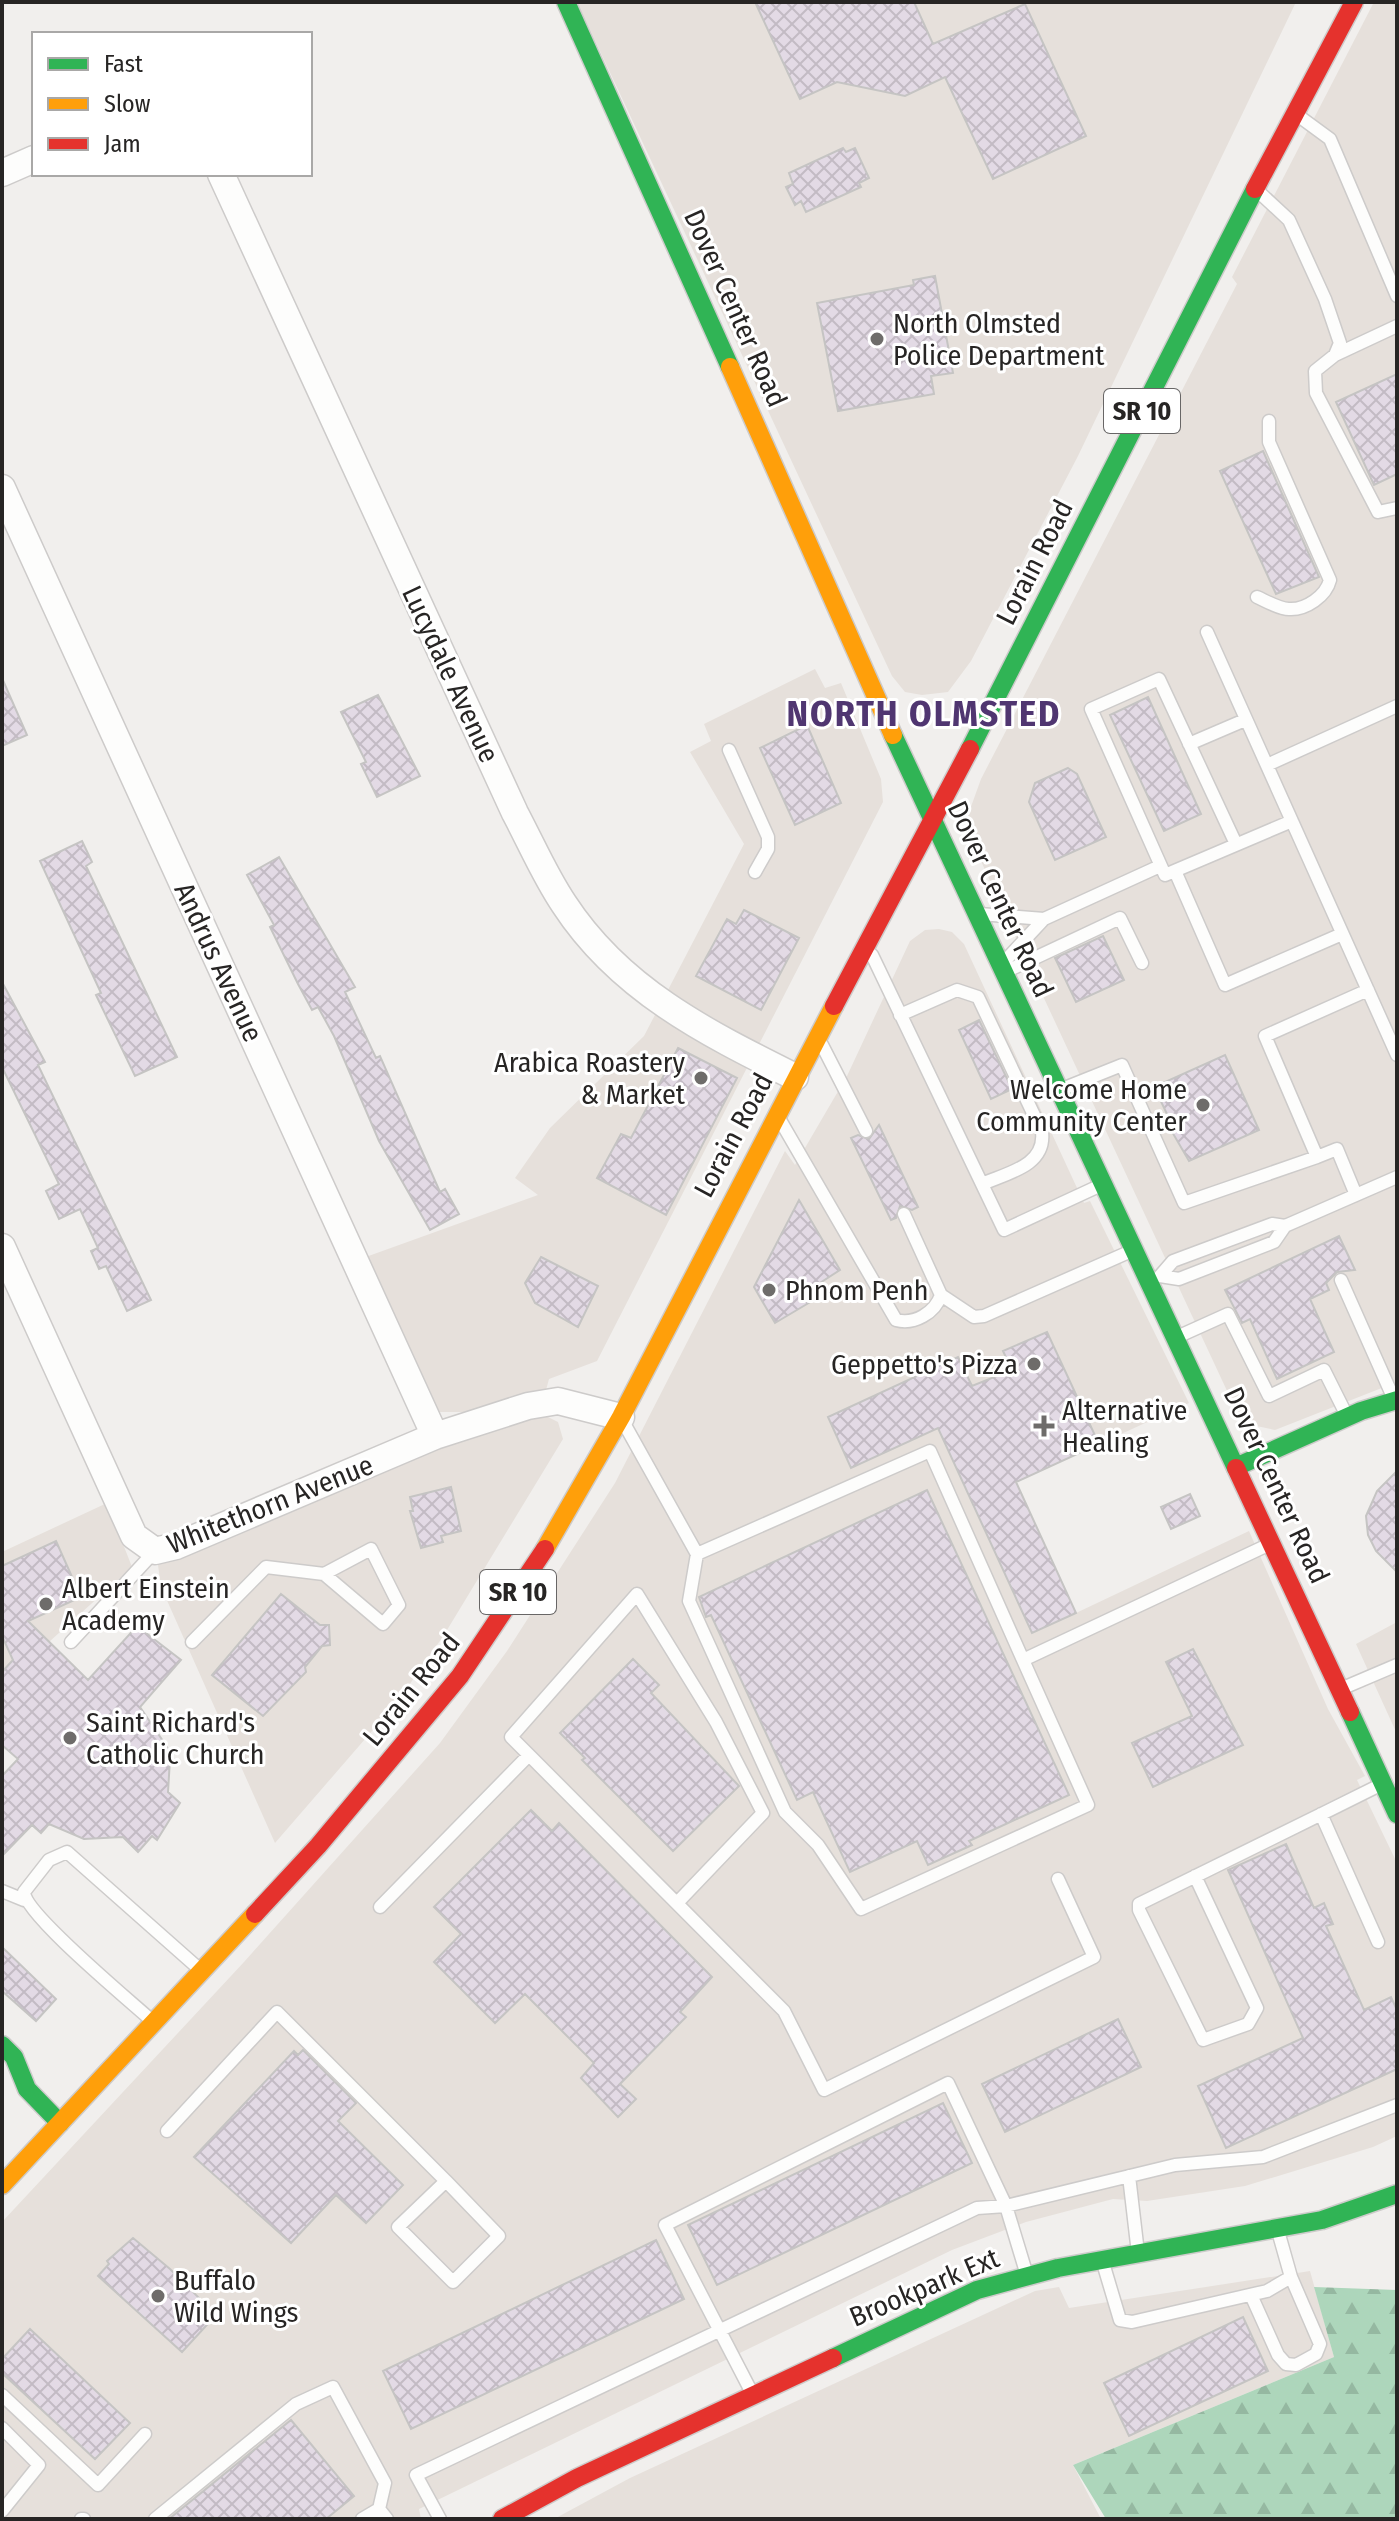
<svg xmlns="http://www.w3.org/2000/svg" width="1399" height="2521" font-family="'Fira Sans Condensed',sans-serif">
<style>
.built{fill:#e6e0db}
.forest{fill:url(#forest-firs)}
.building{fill:url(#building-cross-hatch);stroke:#c5c4c3;stroke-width:2}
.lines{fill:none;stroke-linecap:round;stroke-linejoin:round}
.lane-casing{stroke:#cdcbca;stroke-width:15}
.street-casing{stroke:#cdcbca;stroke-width:29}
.fast-casing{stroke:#cdcbca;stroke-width:21}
.slow-casing{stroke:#cdcbca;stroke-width:21}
.jam-casing{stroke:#cdcbca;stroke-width:21}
.lane{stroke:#fdfdfc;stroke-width:12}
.street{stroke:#fdfdfc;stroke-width:26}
.fast{stroke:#30b455;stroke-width:18}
.slow{stroke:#ff9f0a;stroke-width:18}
.jam{stroke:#e5322d;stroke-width:18}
.poi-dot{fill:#6e6c6a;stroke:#fff;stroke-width:3}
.labels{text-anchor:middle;stroke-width:6;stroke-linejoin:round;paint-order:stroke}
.shield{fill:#fff;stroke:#686666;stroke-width:2}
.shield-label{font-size:26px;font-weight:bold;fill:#272524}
.street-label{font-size:28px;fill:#272524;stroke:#fff}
.poi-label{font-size:28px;fill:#272524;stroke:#fff;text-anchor:start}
.district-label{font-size:36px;font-weight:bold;letter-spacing:2px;fill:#503671;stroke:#fff}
</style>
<defs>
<pattern id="forest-firs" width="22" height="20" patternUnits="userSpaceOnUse" patternTransform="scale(2)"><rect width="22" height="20" fill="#add6bb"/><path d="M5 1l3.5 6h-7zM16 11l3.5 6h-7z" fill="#95b8a1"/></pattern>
<pattern id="building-cross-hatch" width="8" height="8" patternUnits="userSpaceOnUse" patternTransform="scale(2)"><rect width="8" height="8" fill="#e3dae5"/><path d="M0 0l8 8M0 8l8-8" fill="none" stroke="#c3bbc4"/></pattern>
</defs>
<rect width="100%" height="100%" fill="#f1efed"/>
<!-- built -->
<path class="built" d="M577,2H1296L1078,456L971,661L948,692L922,695L905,692L892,676Z
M1374,2H1397V1382L1275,1430L1242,1423L1008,921L968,832V815L981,779L1237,284L1232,277Z
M815,669L825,688L841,683L881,779L883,802L597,1361L549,1379L546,1390L473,1412H438L363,1258L538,1195L515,1178L550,1128L644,1036L744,844L690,752L711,741L704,724Z
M939,929L952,932L964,944L1084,1203L1090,1201L1189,1403L1016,1482L1076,1613L1249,1531L1328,1709L1365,1776L1357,1780L1397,1863V2136L1373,2147L1245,2186L1147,2201L1113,2199L1026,2222L952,2250L419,2509L421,2519H2V2222L244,1962L440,1743L507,1651L615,1483L785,1151L795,1165L847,1076L910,941L925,930Z
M546,1416L558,1422L563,1439L444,1635L398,1701L275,1843L161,1587L158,1565L277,1509L523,1417Z
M107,1503L132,1567L49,1642L2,1692V1552Z
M1397,1622V1734L1356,1644Z
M1310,2271L1334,2357L1073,2465L1101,2519H554L630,2478L1035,2291L1059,2287L1069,2308Z"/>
<!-- forest -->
<path class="forest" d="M1314,2287L1397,2290V2519H1106L1073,2465L1334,2357Z"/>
<!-- building -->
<path class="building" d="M755,2H914L933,44L1025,4L1086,136L993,179L945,77L905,96L837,82L800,99Z
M843,148L846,152L855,148L869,178L859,183L861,187L806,212L801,201L795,205L786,187L793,184L789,173Z
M935,276L953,373L931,376L934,394L838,411L817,303L914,285L913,280Z
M1397,374V474L1374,485L1336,402Z
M1263,451L1319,577L1276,594L1220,471Z
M2,678L27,735L2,746Z
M378,695L420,776L377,797L361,764L366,762L341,712Z
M1148,697L1201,814L1164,831L1110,715Z
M807,725L841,803L795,825L760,748Z
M1068,768L1077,774L1106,837L1055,860L1029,802L1035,783Z
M82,841L92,862L86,866L177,1057L135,1076L96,995L101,993L40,861Z
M279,857L355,987L345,992L376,1058L380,1056L440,1192L445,1189L459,1214L430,1230L379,1141L334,1036L318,1007L312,1010L298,984L270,927L274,925L247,875Z
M744,910L799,938L761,1010L696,976L727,919L736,924Z
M1103,936L1124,980L1076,1002L1055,958Z
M2,982L45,1062L38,1065L151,1300L127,1311L106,1266L99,1269L91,1251L98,1248L80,1209L59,1219L46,1191L59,1184L2,1067Z
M979,1020L1012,1089L991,1099L959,1030Z
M678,1048L737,1078L666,1215L597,1178L621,1134L631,1138Z
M1225,1055L1259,1130L1189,1161L1164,1118L1168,1116L1154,1087Z
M879,1125L918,1207L912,1210L900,1206L896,1218L891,1220L851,1138L858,1135L869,1139Z
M799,1200L840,1270L806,1292L812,1301L775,1323L754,1287Z
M1339,1236L1355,1270L1337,1272L1326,1283L1329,1290L1310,1299L1334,1352L1277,1379L1250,1319L1242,1323L1225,1290Z
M541,1257L598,1286L578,1327L535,1303L525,1283Z
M1047,1332L1099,1444L1016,1482L1076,1613L1032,1633L938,1428L851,1468L828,1417L958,1357L972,1386L1012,1370L1003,1351Z
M1397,1471V1572L1376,1551L1368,1535L1366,1516L1377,1491Z
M451,1487L461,1531L441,1536L443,1542L421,1548L410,1511H413L410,1497Z
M927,1490L1069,1795L969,1841L972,1845L928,1865L917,1841L850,1872L813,1792L797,1800L711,1615L706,1617L699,1597Z
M1190,1494L1200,1516L1171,1529L1161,1507Z
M56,1541L81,1597L28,1621L88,1680L137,1626L181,1660L140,1707L167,1747L170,1759L168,1792L180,1803L157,1840L152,1836L138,1852L123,1837L84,1839L49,1824L41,1833L32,1825L2,1856V1776L18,1759L2,1745V1672L13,1660L2,1636V1566Z
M281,1594L320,1625H329L330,1645L322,1646L305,1667L306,1672L263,1716L212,1675Z
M1193,1649L1243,1745L1153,1787L1132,1743L1192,1716L1166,1662Z
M633,1659L659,1685L651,1693L739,1786L673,1851L582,1760L585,1758L560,1733Z
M531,1810L552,1831L559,1823L712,1977L680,2012L686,2017L620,2084L636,2099L618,2117L581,2078L594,2063L525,1994L495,2023L434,1962L461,1934L434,1907Z
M1286,1844L1314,1908L1324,1903L1333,1924L1326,1926L1364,2010L1391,1997L1397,2010V2069L1226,2148L1198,2086L1303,2038L1228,1870Z
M2,1947L56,1999L36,2021L2,1991Z
M1118,2019L1141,2067L1005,2132L982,2084Z
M303,2050L356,2103L338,2121L403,2185L366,2223L336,2195L291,2243L194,2157L294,2051L298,2055Z
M943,2103L972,2163L717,2285L688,2225Z
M133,2238L170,2269L216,2315L182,2352L98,2276L109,2264L107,2261Z
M656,2240L684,2299L411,2429L383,2371Z
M1243,2317L1268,2371L1129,2436L1104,2383Z
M30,2329L130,2423L95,2459L2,2373V2359Z
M291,2420L354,2496L326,2519H169Z"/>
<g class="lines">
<defs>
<path id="lane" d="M1300,117L1330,139L1397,296
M1261,194L1289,220L1325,299L1340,343L1335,355L1315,371L1316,393L1378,512L1397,508
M1335,355L1397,326
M1257,597C1266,601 1279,609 1289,609C1306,610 1326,596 1330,580L1269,442V421
M1207,632L1397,1055
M1189,744L1245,720
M729,750L768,837V849L755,872
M1267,765L1397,706
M1236,844L1159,679L1091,709L1165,875L1292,821
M1175,871L1225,985L1342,934
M980,914L1044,919
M872,955L1004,1230L1099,1186
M1003,963L1044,919L1160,866
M1007,971L1120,918L1142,963
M900,1015L957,990L978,997L1042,1132C1046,1166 1007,1173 982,1184
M822,1045L866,1131
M1062,1089L1122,1065L1184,1203L1317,1157L1265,1036L1368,990
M780,1120L896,1320C914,1325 935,1313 941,1295L904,1214
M1317,1157L1337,1149L1356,1195
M1285,1226L1274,1242L1179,1279L1160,1276L1173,1261L1272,1224L1285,1226L1397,1177
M1341,1280L1393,1397
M941,1295L974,1317L984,1316L1129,1252
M1177,1337L1228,1314L1269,1396L1324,1370L1346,1414
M626,1427L697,1554L930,1451L1023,1660L1270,1544
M371,1549L399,1605L383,1624L324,1574Z
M697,1554L689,1601L785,1812L818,1845L861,1909L1088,1805L1023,1660
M71,1642L155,1551
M192,1642L266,1567L324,1574
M1343,1688L1397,1665
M529,1755L511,1737L637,1594L716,1722L763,1813L677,1903
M1321,1814L1378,1942
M1195,1876L1257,2008L1248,2024L1203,2040L1139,1910V1904C1220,1864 1300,1825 1380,1785
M2,1891L24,1900
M380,1907L529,1755L784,2011L824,2090L1094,1957L1058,1879
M151,2020C129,2000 25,1914 24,1892L49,1860L67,1852L197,1967
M167,2131L277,2012L446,2181L398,2227L453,2282L499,2236L446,2181
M1129,2176L1138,2253
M1103,2263L1120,2320L1132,2322L1267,2291L1291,2277L1278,2231
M1251,2295L1278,2355L1286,2364L1296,2365L1316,2354L1320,2344L1291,2277
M752,2393L665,2225L948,2083L1006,2206L1026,2272
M2,2395L98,2485L145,2434
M2,2428L39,2465L2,2511
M81,2519H84
M155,2519L296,2404L333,2387L385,2483L379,2509
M362,2519L379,2509L387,2519
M440,2519L416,2475L977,2208L1006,2206L1175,2165L1263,2157L1397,2105"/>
<path id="street" d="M2,173L34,159
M221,174L515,813C531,843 545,876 564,904C620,990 707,1033 795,1077
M2,488L435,1436
M2,1247L134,1536L155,1551L176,1546L435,1436L528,1406L558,1401L621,1417"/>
<path id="fast" d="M566,2L730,367
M893,735L1236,1468
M970,749L1255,189
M1238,1466L1361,1411L1397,1400
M1350,1712L1397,1814
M2,2045L14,2057L27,2089L60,2123
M833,2358L977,2290L1058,2268L1322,2220L1397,2194"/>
<path id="slow" d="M730,367L893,735
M545,1549L621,1417L834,1006
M2,2185L255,1914"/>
<path id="jam" d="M1255,189L1354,2
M834,1006L970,749
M1236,1468L1350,1712
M255,1914L318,1846L460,1676L545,1549
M502,2519L577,2478L833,2358"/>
</defs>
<!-- lane casing -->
<use href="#lane" class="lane-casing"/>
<!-- street casing -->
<use href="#street" class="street-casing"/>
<!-- fast casing -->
<use href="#fast" class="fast-casing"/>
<!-- slow casing -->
<use href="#slow" class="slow-casing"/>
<!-- jam casing -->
<use href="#jam" class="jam-casing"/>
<!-- lane -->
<use href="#lane" class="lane"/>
<!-- street -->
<use href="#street" class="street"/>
<!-- fast -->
<use href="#fast" class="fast"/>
<!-- slow -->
<use href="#slow" class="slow"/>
<!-- jam -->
<use href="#jam" class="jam"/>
</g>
<!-- markers -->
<g class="poi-dot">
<circle cx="877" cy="339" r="8"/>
<circle cx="701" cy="1078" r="8"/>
<circle cx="1203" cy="1105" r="8"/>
<circle cx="769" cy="1290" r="8"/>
<circle cx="1034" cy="1364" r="8"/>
<path d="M1040 1414h8v8h8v8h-8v8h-8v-8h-8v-8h8z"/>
<circle cx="46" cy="1604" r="8"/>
<circle cx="70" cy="1738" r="8"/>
<circle cx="158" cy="2296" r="8"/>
</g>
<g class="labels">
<!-- shield labels -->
<g class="shield">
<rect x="1104" y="389" width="76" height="44" rx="6"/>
<rect x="480" y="1570" width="76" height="44" rx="6"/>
</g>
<g class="shield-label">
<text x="1142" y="420">SR 10</text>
<text x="518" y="1601">SR 10</text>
</g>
<!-- street labels -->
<g class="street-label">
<text transform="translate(736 308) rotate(66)" y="10">Dover Center Road</text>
<text transform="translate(1034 562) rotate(-63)" y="10">Lorain Road</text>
<text transform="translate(451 674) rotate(65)" y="10">Lucydale Avenue</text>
<text transform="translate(1001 899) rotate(65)" y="10">Dover Center Road</text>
<text transform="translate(219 962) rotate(65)" y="10">Andrus Avenue</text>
<text transform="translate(733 1135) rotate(-62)" y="10">Lorain Road</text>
<text transform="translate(1277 1485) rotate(65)" y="10">Dover Center Road</text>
<text transform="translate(270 1504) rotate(-22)" y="10">Whitethorn Avenue</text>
<text transform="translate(411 1689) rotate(-51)" y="10">Lorain Road</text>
<text transform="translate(924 2287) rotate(-23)" y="10">Brookpark Ext</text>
</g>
<!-- poi labels -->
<g class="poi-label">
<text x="893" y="333">North Olmsted<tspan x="893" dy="32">Police Department</tspan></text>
<text x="685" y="1072" text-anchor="end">Arabica Roastery<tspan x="685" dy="32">&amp; Market</tspan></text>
<text x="1187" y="1099" text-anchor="end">Welcome Home<tspan x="1187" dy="32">Community Center</tspan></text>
<text x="785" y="1300">Phnom Penh</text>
<text x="1018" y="1374" text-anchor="end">Geppetto's Pizza</text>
<text x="1062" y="1420">Alternative<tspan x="1062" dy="32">Healing</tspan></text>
<text x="62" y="1598">Albert Einstein<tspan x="62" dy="32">Academy</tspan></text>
<text x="86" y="1732">Saint Richard's<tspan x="86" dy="32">Catholic Church</tspan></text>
<text x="174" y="2290">Buffalo<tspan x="174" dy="32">Wild Wings</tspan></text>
</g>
<!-- district labels -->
<g class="district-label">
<text x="924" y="726">NORTH OLMSTED</text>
</g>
</g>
<!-- border -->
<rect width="1399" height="2521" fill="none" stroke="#272524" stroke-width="8"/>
<!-- legend -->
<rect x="32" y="32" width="280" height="144" fill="#ffffff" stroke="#a9a8a7" stroke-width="2"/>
<rect x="48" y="58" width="40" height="12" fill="#30b455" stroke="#a9a8a7" stroke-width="2"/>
<text x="104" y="72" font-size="24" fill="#272524">Fast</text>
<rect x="48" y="98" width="40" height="12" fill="#ff9f0a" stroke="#a9a8a7" stroke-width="2"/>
<text x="104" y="112" font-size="24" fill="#272524">Slow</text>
<rect x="48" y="138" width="40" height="12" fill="#e5322d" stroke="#a9a8a7" stroke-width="2"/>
<text x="104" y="152" font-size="24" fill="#272524">Jam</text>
</svg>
